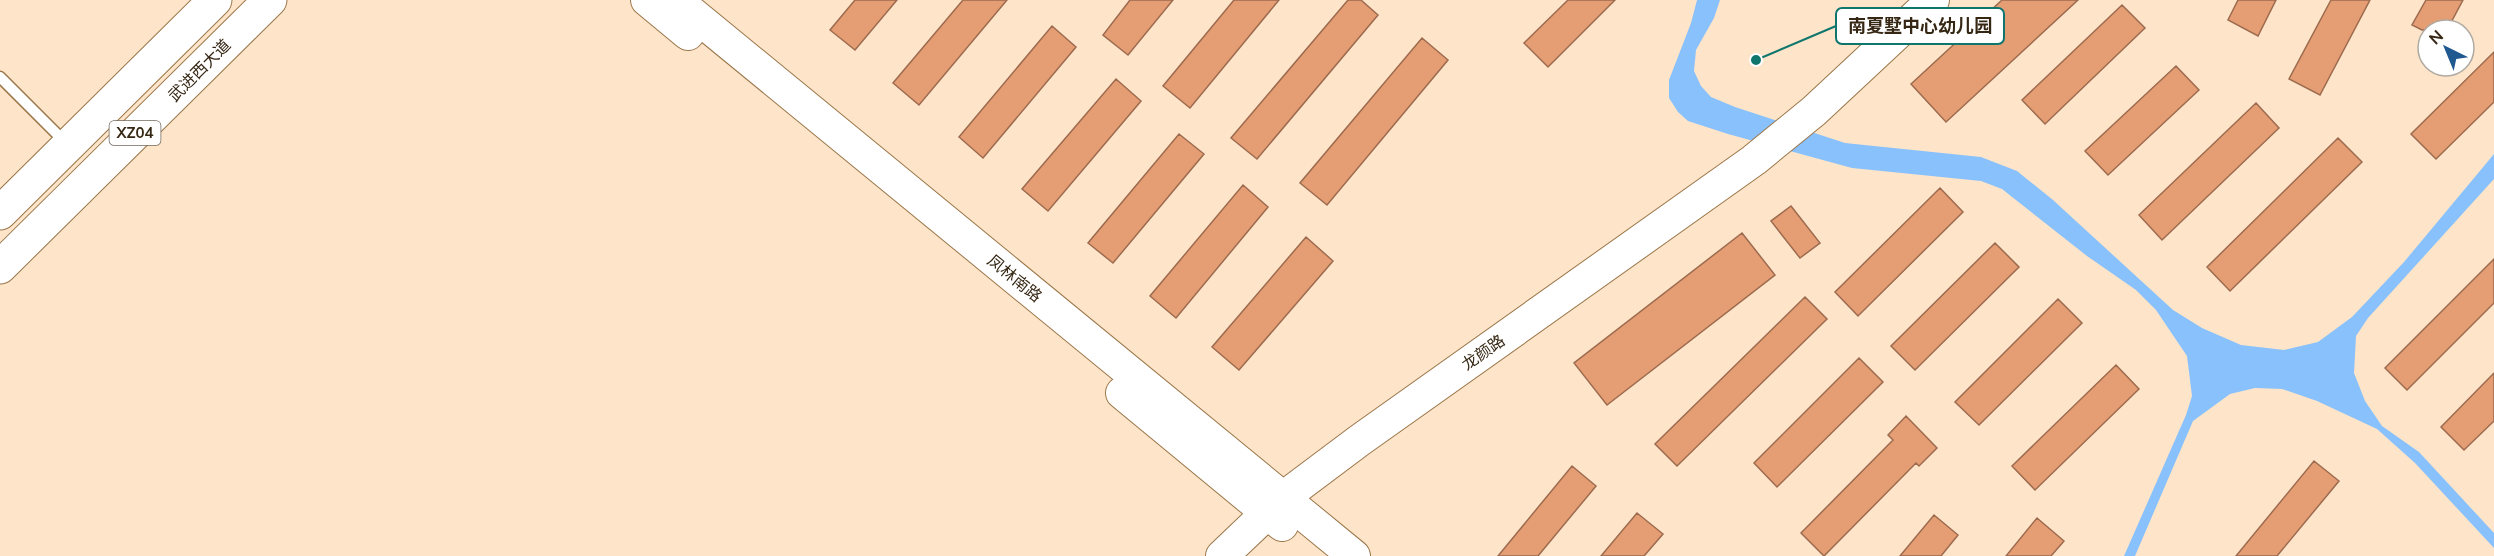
<svg xmlns="http://www.w3.org/2000/svg" width="2494" height="556" font-family="Mulish,'Noto Sans SC',sans-serif">
<style>
.water{fill:#89c1fc}
.building{fill:#e59d73;stroke:#9d6b4f;stroke-width:1.5}
.lines{fill:none;stroke-linecap:round;stroke-linejoin:round}
.lane-casing{stroke:#9a7649;stroke-width:13}
.secondary-casing{stroke:#9a7649;stroke-width:34}
.primary-casing{stroke:#9a7649;stroke-width:35}
.lane{stroke:#fff;stroke-width:10}
.secondary{stroke:#fff;stroke-width:32}
.primary{stroke:#fff;stroke-width:33}
.labels{text-anchor:middle;stroke-width:6;stroke-linejoin:round;paint-order:stroke}
.shield{fill:#fff;stroke:#72685a;stroke-width:1.5}
.shield-label{font-size:15px;font-weight:bold;fill:#362714}
.street-label{font-size:16px;fill:#362714;stroke:#fff}
.leader{fill:none;stroke:#0f766e;stroke-width:2}
.callout-dot{fill:#0f766e;stroke:#fff;stroke-width:2}
.callout{fill:#fff;stroke:#0f766e;stroke-width:2}
.callout-label{font-size:18px;text-anchor:middle;font-weight:bold;fill:#362714}
</style>
<rect width="100%" height="100%" fill="#fee5c9"/>
<!-- water -->
<path class="water" d="M1697,0H1720L1714,18L1696,50L1694,71L1701,86L1711,97L1735,107L1845,143L1981,157L2017,171L2053,200L2173,310L2202,328L2241,345L2284,350L2318,342L2352,317L2404,262L2494,154V179L2368,318L2356,336L2354,373L2365,401L2382,426L2419,452L2494,533V548L2415,463L2377,429L2317,401L2282,389L2255,388L2230,394L2193,421L2135,556H2124L2186,415L2192,396L2187,356L2156,310L2136,290L2087,256L2002,189L1981,181L1852,168L1728,134L1688,121L1678,112L1669,98V80L1691,23Z"/>
<!-- building -->
<path class="building" d="M855,0H897L855,50L830,30Z
M963,0H1007L919,105L893,83Z
M1130,0H1173L1128,55L1103,35Z
M1234,0H1279L1190,108L1163,86Z
M1348,0H1361L1378,15L1257,159L1231,138Z
M1568,0H1615L1548,67L1524,43Z
M2002,0H2078L1946,122L1911,84Z
M2238,0H2276L2258,36L2228,20Z
M2331,0H2370L2320,95L2289,79Z
M2426,0H2463L2447,30H2422L2412,25Z
M2122,5L2145,28L2045,124L2022,100Z
M1052,26L1076,47L983,158L959,137Z
M1422,38L1448,60L1327,205L1300,183Z
M2494,52V102L2436,159L2411,134Z
M2176,66L2199,90L2108,175L2085,151Z
M1116,79L1141,101L1048,211L1022,189Z
M2256,103L2279,128L2162,240L2139,215Z
M1179,134L1204,154L1113,263L1088,243Z
M2338,138L2362,162L2230,291L2207,267Z
M1243,185L1268,207L1176,318L1150,296Z
M1940,188L1963,212L1858,316L1835,292Z
M1791,206L1820,243L1800,258L1771,221Z
M1742,233L1775,275L1607,405L1574,363Z
M1306,237L1333,261L1239,370L1212,347Z
M1995,243L2019,267L1915,370L1891,346Z
M2494,259V303L2407,390L2385,368Z
M1805,297L1827,319L1677,466L1655,444Z
M2058,299L2082,323L1979,425L1955,402Z
M1859,358L1883,382L1777,487L1754,463Z
M2116,365L2139,389L2035,490L2012,466Z
M2494,373V421L2464,450L2441,427Z
M1906,416L1937,448L1919,466L1916,463L1824,556L1801,533L1893,440L1888,435Z
M2314,461L2339,481L2277,556H2236Z
M1572,466L1596,486L1538,556H1498Z
M1637,513L1663,534L1644,556H1601Z
M1934,515L1958,535L1941,556H1900Z
M2037,518L2064,541L2051,556H2006Z"/>
<g class="lines">
<defs>
<path id="lane" d="M0,77L66,143"/>
<path id="secondary" d="M647,0L688,34
M676,0L1354,556
M1122,393L1282,525
M1222,556L1284,497L1360,440L1754,160L1814,111L1933,0"/>
<path id="primary" d="M0,213L215,0
M0,267L270,0"/>
</defs>
<!-- lane casing -->
<use href="#lane" class="lane-casing"/>
<!-- secondary casing -->
<use href="#secondary" class="secondary-casing"/>
<!-- primary casing -->
<use href="#primary" class="primary-casing"/>
<!-- lane -->
<use href="#lane" class="lane"/>
<!-- secondary -->
<use href="#secondary" class="secondary"/>
<!-- primary -->
<use href="#primary" class="primary"/>
</g>
<g class="labels">
<!-- shield labels -->
<rect class="shield" x="109.5" y="121" width="51" height="24" rx="4.5"/>
<g class="shield-label">
<text x="135" y="138">XZ04</text>
</g>
<!-- street labels -->
<g class="street-label">
<text transform="translate(199 70) rotate(-45)" y="6">武进西大道</text>
<text transform="translate(1015 278) rotate(39)" y="6">凤林南路</text>
<text transform="translate(1483 352) rotate(-35)" y="6">龙颜路</text>
</g>
</g>
<!-- callouts -->
<path class="leader" d="M1756 60L1836 26"/>
<circle class="callout-dot" cx="1756" cy="60" r="6"/>
<rect class="callout" x="1836" y="8" width="168" height="36" rx="6"/>
<g class="callout-label">
<text x="1920" y="32">南夏墅中心幼儿园</text>
</g>
<!-- north arrow -->
<g transform="translate(2446 48) rotate(317)"><circle r="28" fill="#ffffff" stroke="#afa9a1" stroke-width="1.5"/>
<path d="M0-4.5L10 22L0 15L-10 22Z" fill="#205990"/>
<text y="-9" font-size="16" font-weight="bold" text-anchor="middle" fill="#362714">N</text>
</g>
</svg>
